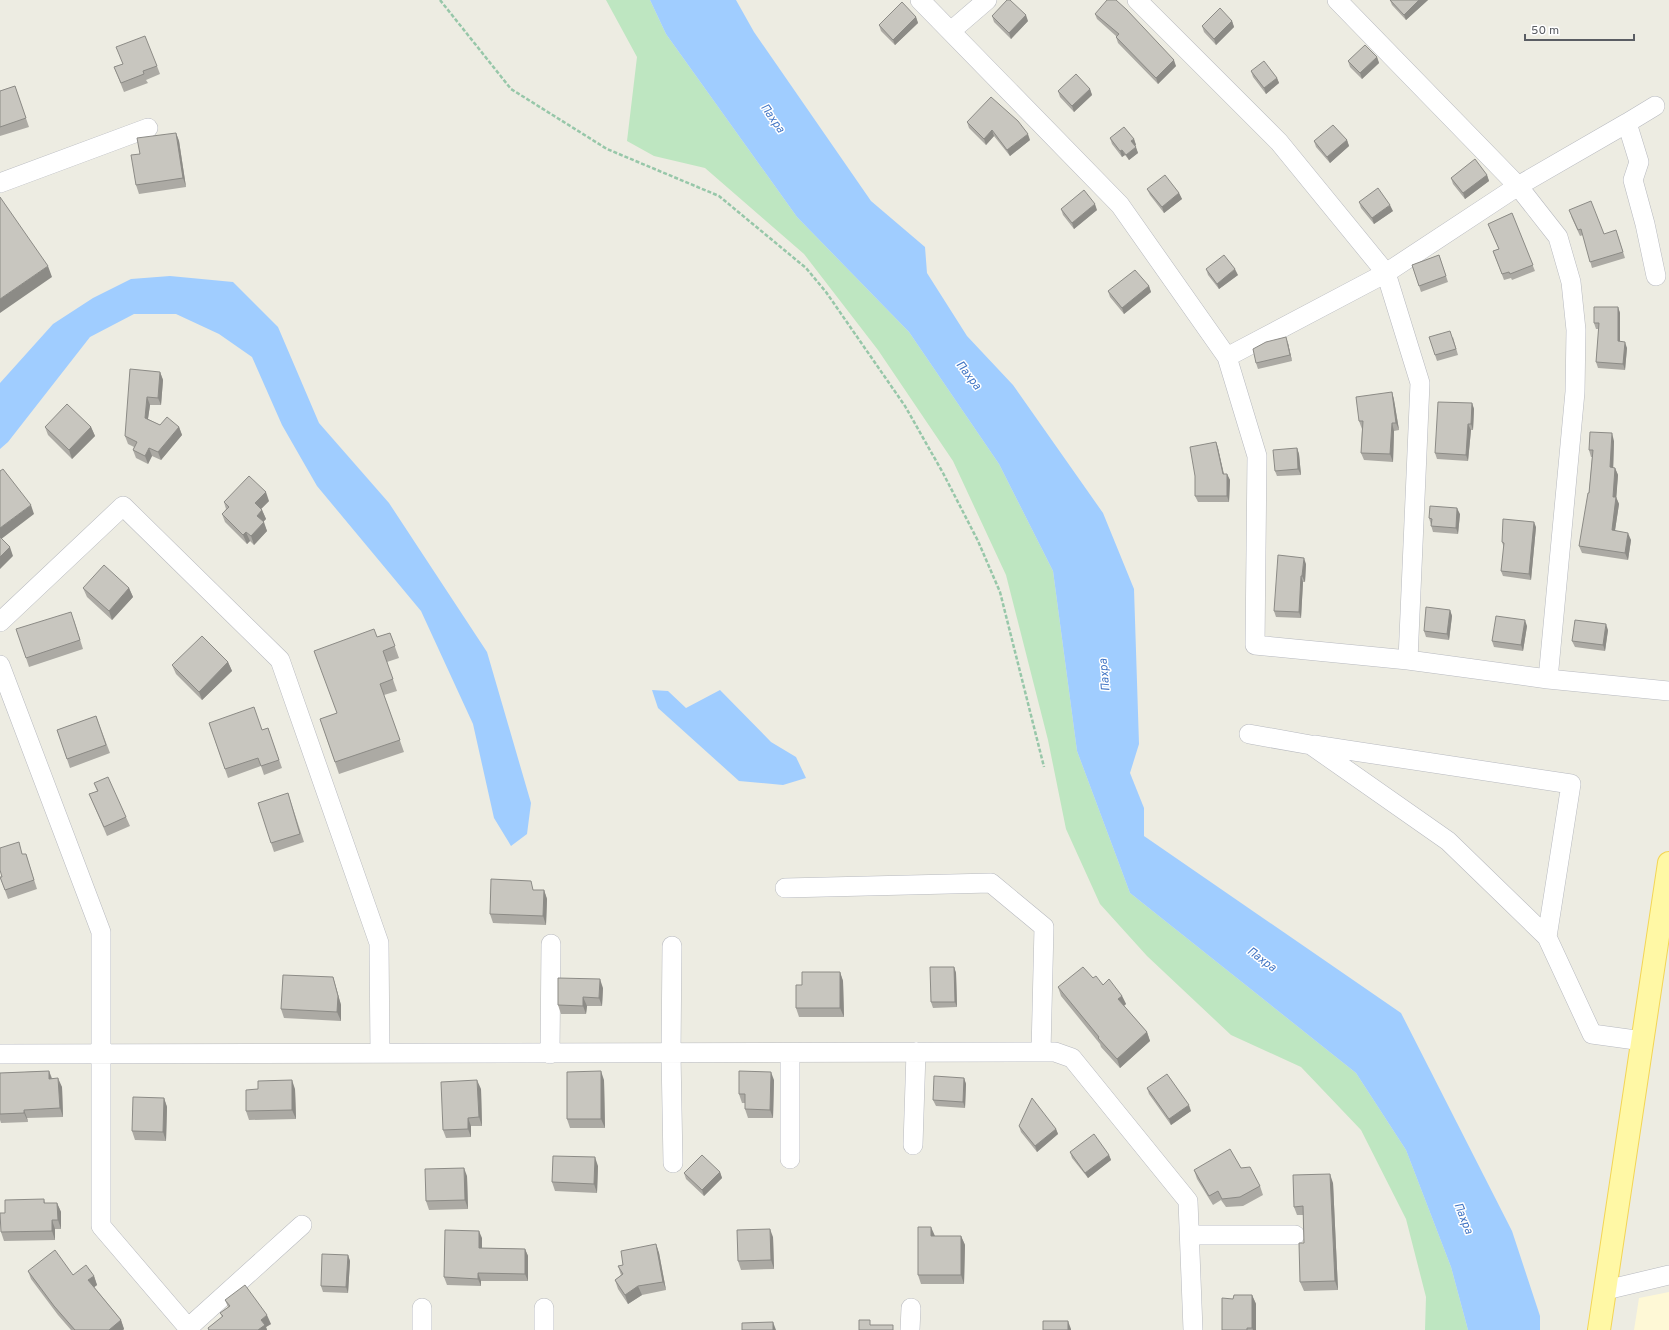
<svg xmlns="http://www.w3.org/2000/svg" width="1669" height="1330" font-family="Overpass,sans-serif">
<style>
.commercial{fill:#fef8d6}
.green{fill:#bee6c1}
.water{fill:#a0cdff}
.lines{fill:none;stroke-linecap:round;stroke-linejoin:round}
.minor-casing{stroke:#b7b9bf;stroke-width:20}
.major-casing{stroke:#f3d555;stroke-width:24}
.path{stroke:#97c7a9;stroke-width:2.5;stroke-dasharray:4 2;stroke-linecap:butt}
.minor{stroke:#fff;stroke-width:19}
.major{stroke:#fff8a5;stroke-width:22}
.wall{fill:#acaaa4}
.shaded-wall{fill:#8c8b86}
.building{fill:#c8c6bf;stroke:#8c8b86}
.labels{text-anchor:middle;stroke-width:3;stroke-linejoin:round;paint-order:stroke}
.water-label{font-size:12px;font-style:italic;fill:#4175c4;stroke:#fff}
</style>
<rect width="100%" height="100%" fill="#edece2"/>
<!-- commercial -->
<path class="commercial" d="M1669,1292V1330H1634L1639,1298Z"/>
<!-- green -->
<path class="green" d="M606,0H650L666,34L797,217L909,332L999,464L1053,571L1077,751L1130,893L1356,1073L1406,1150L1451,1267L1468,1330H1425L1426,1297L1406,1219L1361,1130L1301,1067L1231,1035L1147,956L1100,904L1066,829L1048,740L1006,575L953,461L878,350L804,254L705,168L654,156L627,141L637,57Z"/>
<!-- water -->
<path class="water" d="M650,0H736L754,32L871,201L925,247L927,273L967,336L1013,385L1103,513L1134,589L1139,744L1130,773L1144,808V836L1401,1013L1512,1231L1540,1316V1330H1468L1451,1267L1406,1150L1356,1073L1130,893L1077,751L1053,571L999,464L909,332L797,217L666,34Z
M170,276L233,282L278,327L319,423L389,503L487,652L531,803L527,834L511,846L494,818L473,724L421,611L317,486L282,425L252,357L219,334L176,314H134L90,337L8,442L0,449V383L53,324L93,298L131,279Z
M652,690L668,691L686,708L720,690L771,742L796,757L806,778L783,785L739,781L658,708Z"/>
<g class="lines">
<defs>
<path id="minor" d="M920,0L1120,205L1227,357L1257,456L1255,645L1408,660L1548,679L1669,691
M1137,0L1279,142L1386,273L1420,383L1408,660
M1337,0L1518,186L1558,237L1571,282L1576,330L1575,392L1548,679
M951,31L987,0
M1627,123L1655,106
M0,183L148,128
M1227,357L1386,273L1518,186L1627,123L1639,162L1633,180L1645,224L1656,276
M0,622L123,506L280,660L379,943L380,1053
M0,665L101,932V1226L190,1330
M1249,734L1311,745L1448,841L1547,937L1592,1034L1643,1041
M1314,745L1571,784L1547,937
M785,888L991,883L1044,927L1041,1052
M672,946L671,1054L673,1163
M0,1054L1055,1052L1072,1058L1188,1201L1193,1330
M550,1054L551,944
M913,1145L916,1052
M790,1159V1053
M1190,1235H1295
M1606,1290L1669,1275
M422,1308V1330
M544,1308V1330
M188,1328L302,1225
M910,1330L911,1308"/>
<path id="major" d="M1599,1330L1669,863"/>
</defs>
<!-- minor casing -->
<use href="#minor" class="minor-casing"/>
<!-- major casing -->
<use href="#major" class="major-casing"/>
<!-- path -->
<path class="path" d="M440,0L511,89L607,149L719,196L806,268L826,292L905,406L943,473L978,541L1000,592L1044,767"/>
<!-- minor -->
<use href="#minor" class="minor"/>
<!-- major -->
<use href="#major" class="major"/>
</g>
<!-- wall -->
<path class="wall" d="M1390,0H1428L1406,20L1392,5Z
M1095,14L1176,66L1158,84L1118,43L1116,37V36L1097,19Z
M992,16L1028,21L1011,39L994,22Z
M916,17L918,23L895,45L881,31L879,25Z
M1232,21L1234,27L1216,45L1204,32L1202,26Z
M1377,57L1379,63L1362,79L1350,67L1348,61Z
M123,64L157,66L160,74L146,80L148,83L124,92L114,67Z
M1251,71L1277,78L1279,83L1266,94L1253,77Z
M15,86L29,127L0,136V91Z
M1090,89L1092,95L1074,112L1060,97L1058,91Z
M967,122L1030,140L1010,156L994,136L986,145L969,128Z
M176,133L179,141L186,187L139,194L136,185L140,154Z
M1110,138L1134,139L1136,145L1135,146L1138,153L1129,160L1125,155L1122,157L1112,144Z
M1347,140L1349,146L1330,163L1316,147L1314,141Z
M1487,175L1489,181L1465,199L1453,184L1451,178Z
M1147,189L1179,193L1182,199L1164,213L1150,195Z
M1359,202L1393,211L1374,224L1361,208Z
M1061,209L1097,210L1074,229L1063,215Z
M1512,213L1535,271L1512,280L1511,278L1504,280L1493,251L1499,249L1488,224Z
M1571,216L1604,234L1618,236L1625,258L1592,268L1583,235L1580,236Z
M1439,255L1448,282L1421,292L1412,265Z
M1206,269L1238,275L1219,289L1208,275Z
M1149,286L1151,292L1124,314L1110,297L1108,291Z
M1618,307L1620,313V341L1627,348L1625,370L1598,368L1596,362L1599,329H1596L1594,323Z
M1453,337L1458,355L1437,361L1435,355Z
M1288,343L1292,361L1258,369L1256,363Z
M160,372L163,380L161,405H150L148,419L160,425L179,427L182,435L161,460L152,456L148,464L136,458L133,450L134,447L128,444L125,436Z
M1392,392L1394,400L1399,430L1394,431L1393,462L1364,460L1361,453L1362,429L1359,421Z
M1472,403L1474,409L1473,430H1471L1468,461L1437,459L1435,453Z
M45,427H91L95,436L72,459L48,435Z
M1614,441L1613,468H1615L1618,475L1616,497L1619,504L1615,530L1631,540L1628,560L1582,553L1579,546L1589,493L1592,457H1591L1589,450Z
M1216,442L1218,448L1224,474H1227L1230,480L1229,502H1198L1195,496Z
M1297,448L1299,454L1301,475L1277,476L1275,471Z
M269,501L261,509L262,510L266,519L263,522L267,531L254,545L250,541L247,544L225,522L222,514L226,509L224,502Z
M1460,514L1458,534L1433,532L1429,518Z
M1536,527L1531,580L1503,576L1501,571L1504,548L1502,542Z
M1306,564L1305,582H1303L1301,618L1276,617L1274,611Z
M83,588H129L133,597L112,620L87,597Z
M1450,610L1452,616L1449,640L1426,637L1424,631Z
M74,620L83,649L29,667L26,658Z
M1527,626L1523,651L1494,647L1492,641Z
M1608,630L1605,651L1575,647L1572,641Z
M390,633L399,658L387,662L397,691L384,695L404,752L339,774L320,719L337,713L377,637Z
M228,662L232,671L202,700L176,674L172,665Z
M96,716L110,753L70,768L57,730Z
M209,723L262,730L268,728L282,768L264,775L261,766L228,778Z
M94,783L126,817L130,826L107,836L93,803L89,794L97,791Z
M288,793L304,842L274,852L271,843Z
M23,854H26L37,889L8,899L0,877H2Z
M534,890H544L547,899L546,925L493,923L490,914Z
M954,967L956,973L957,1007L933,1008L931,1002Z
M840,972L843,981L844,1017H799L796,1008L802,985Z
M333,977L341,1005V1021L284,1018L281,1009Z
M1093,978L1122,996L1126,1004L1124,1006L1147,1032L1150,1041L1120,1068L1101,1047L1100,1044L1061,996L1058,987Z
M603,988L602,1006H587L586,1014H561L558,1005Z
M49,1071L52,1078L62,1087L63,1117L27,1118L28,1122L1,1123L0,1120V1073Z
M964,1078L966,1084L965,1108L936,1106L933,1100Z
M604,1080L605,1128H570L567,1119Z
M774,1080L773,1118H748L745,1109V1103H742L739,1094Z
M1147,1088L1191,1111L1171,1125L1149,1094Z
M295,1089L296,1119L249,1120L246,1111Z
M481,1089L482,1126H471V1137L446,1138L443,1130Z
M164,1098L167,1107L166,1141L135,1140L132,1131Z
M1019,1126L1056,1129L1058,1134L1037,1152L1021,1132Z
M1070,1152L1109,1155L1111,1160L1088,1178L1072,1158Z
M598,1166L597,1193L555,1191L552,1182Z
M1241,1168L1260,1186L1263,1195L1243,1206L1226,1207L1221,1200L1213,1205L1197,1179L1194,1170Z
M720,1172L722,1178L704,1196L686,1179L684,1173Z
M467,1176L468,1209L429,1210L426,1201Z
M1333,1183L1338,1290L1304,1291L1300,1282L1304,1243L1303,1215H1297L1294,1207Z
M44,1199L45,1203H57L61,1212V1229H55V1240L4,1241L1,1232L5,1213Z
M935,1236H961L965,1245L964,1284H921L918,1275Z
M773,1237L774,1269L741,1270L738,1261Z
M482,1238V1248L525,1249L528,1256V1281H481V1286L447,1285L444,1277Z
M656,1244L659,1253L666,1290L642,1295L628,1304L618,1289L615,1280L621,1275L618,1266L623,1265Z
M348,1255L350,1261L348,1293L323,1292L321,1286Z
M28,1271L94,1276L97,1285L94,1287L121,1320L124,1329L123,1330H71L58,1315L31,1279Z
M1252,1295L1256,1304V1330H1222L1233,1299Z
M225,1300L271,1324L266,1327L267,1330H208V1328L222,1317L220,1313L228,1307Z"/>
<!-- shaded-wall -->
<path class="shaded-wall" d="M1419,0H1428L1406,20L1404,15Z
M1026,15L1028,21L1011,39L1009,33Z
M916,17L918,23L895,45L893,40Z
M1232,21L1234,27L1216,45L1214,39Z
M1377,57L1379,63L1362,79L1360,73Z
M1174,60L1176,66L1158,84L1156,78Z
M1277,78L1279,83L1266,94L1264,88Z
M1090,89L1092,95L1074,112L1072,106Z
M992,130L994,136L986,145L984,139Z
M176,133L179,141L186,187L183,178Z
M1028,134L1030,140L1010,156L1007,150Z
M1134,139L1136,145L1133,147L1131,141Z
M1347,140L1349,146L1330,163L1327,157Z
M1136,147L1138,153L1129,160L1126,155Z
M1122,150L1125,155L1122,157L1120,151Z
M1487,175L1489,181L1465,199L1463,193Z
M1179,193L1182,199L1164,213L1162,207Z
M1095,204L1097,210L1074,229L1072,223Z
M1390,205L1393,211L1374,224L1372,218Z
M48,266L52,277L0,313V299Z
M1235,269L1238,275L1219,289L1217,284Z
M1149,286L1151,292L1124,314L1122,308Z
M1618,307L1620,313V347L1618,341Z
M1286,337L1288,343L1292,361L1290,355Z
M1625,342L1627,348L1625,370L1623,364Z
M160,372L163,380L161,405L158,398Z
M1392,392L1394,400L1399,430L1396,423Z
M147,397L150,405L147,425L145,418Z
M1472,403L1474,409L1473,430L1471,424Z
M1392,423L1394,431L1393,462L1390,454Z
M1468,424L1471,430L1468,461L1466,455Z
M91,427L95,436L72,459L69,450Z
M179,427L182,435L161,460L158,452Z
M1612,433L1614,441L1613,474L1610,467Z
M1216,442L1218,448L1225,480L1223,474Z
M149,448L152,456L148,464L145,456Z
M1297,448L1299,454L1301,475L1298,469Z
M1615,468L1618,475L1616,502V497L1619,504L1614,537L1612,530L1613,497Z
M1227,474L1230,480L1229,502L1227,496Z
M266,492L269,501L258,512L255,503Z
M31,505L34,514L0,540V528Z
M1457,508L1460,514L1458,534L1456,528Z
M262,510L266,519L260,525L257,516Z
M264,522L267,531L254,545L251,536Z
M1534,522L1536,527L1531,580L1529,574Z
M246,532L250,541L247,544L243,535Z
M1628,533L1631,540L1628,560L1625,553Z
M10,547L13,556L0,569V557Z
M1304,558L1306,564L1305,582L1302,576Z
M1301,576L1303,582L1301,618L1299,612Z
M129,588L133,597L112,620L109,611Z
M1450,610L1452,616L1449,640L1447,634Z
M1525,620L1527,626L1523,651L1521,645Z
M1606,624L1608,630L1605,651L1603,645Z
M228,662L232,671L202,700L199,692Z
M544,890L547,899L546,925L543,916Z
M954,967L956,973L957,1007L955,1002Z
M840,972L843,981L844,1017L840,1008Z
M333,977L341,1005V1021L337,1012Z
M600,979L603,988L602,1006L599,998Z
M1122,996L1126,1004L1121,1008L1118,999Z
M583,997L587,1006L586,1014L583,1006Z
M1147,1032L1150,1041L1120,1068L1117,1059Z
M49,1071L52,1080L49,1079Z
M601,1071L604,1080L605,1128L601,1119Z
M771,1072L774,1080L773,1118L770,1110Z
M58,1078L62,1087L63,1117L60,1108Z
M964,1078L966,1084L965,1108L963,1102Z
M292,1080L295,1089L296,1119L292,1110Z
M477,1080L481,1089L482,1126L479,1117Z
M164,1098L167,1107L166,1141L163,1132Z
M1189,1105L1191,1111L1171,1125L1169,1119Z
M24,1110L27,1118L28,1122L24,1113Z
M468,1118L471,1126V1137L468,1129Z
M1056,1129L1058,1134L1037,1152L1035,1146Z
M1109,1155L1111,1160L1088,1178L1085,1173Z
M595,1157L598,1166L597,1193L594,1184Z
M464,1168L467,1176L468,1209L465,1200Z
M720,1172L722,1178L704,1196L702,1190Z
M1330,1174L1333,1183L1338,1290L1335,1281Z
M57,1203L61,1212V1229L58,1220Z
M52,1220L55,1229V1240L52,1231Z
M931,1227L935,1236L934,1245L931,1236Z
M770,1229L773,1237L774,1269L771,1260Z
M479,1231L482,1238V1256L479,1248Z
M961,1236L965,1245L964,1284L961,1275Z
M656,1244L659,1253L666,1290L663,1282Z
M525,1249L528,1256V1281L525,1274Z
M348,1255L350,1261L348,1293L346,1287Z
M478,1273L481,1281V1286L478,1279Z
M94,1276L97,1285L92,1289L88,1280Z
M638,1286L642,1295L628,1304L625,1295Z
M1252,1295L1256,1304V1330H1253L1252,1328Z
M267,1315L271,1324L266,1327L267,1330H258L261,1320Z
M121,1320L124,1329L123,1330H109Z
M1068,1321L1071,1329V1330H1068Z
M773,1322L776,1330H773Z"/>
<!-- building -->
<path class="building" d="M1007,0H1010L1026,15L1009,33L992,16Z
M1107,0H1116L1127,10L1174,60L1156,78L1116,37L1119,34L1095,14Z
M1390,0H1419L1404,15Z
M902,2L916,17L893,40L879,25Z
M1220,8L1232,21L1214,39L1202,26Z
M145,36L157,66L143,71L144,74L121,83L114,67L123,64L116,47Z
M1365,45L1377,57L1360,73L1348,61Z
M1264,61L1277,78L1264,88L1251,71Z
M1076,74L1090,89L1072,106L1058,91Z
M15,86L26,118L0,127V91Z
M991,97L1018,121L1028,134L1007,150L992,130L984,139L967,122Z
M1333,125L1347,140L1327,157L1314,141Z
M1124,127L1134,139L1131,141L1136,147L1126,155L1122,150L1120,151L1110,138Z
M176,133L183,178L136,185L131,155L140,154L137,138Z
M1475,159L1487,175L1463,193L1451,178Z
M1165,175L1179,193L1162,207L1147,189Z
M1378,188L1390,205L1372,218L1359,202Z
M1084,190L1095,204L1072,223L1061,209Z
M0,197L48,266L0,299Z
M1591,201L1604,234L1616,230L1623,252L1590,262L1581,229L1578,230L1569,210Z
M1512,213L1533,265L1510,274L1509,272L1502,274L1493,251L1499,249L1488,224Z
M1224,255L1235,269L1217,284L1206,269Z
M1439,255L1446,276L1419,286L1412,265Z
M1135,270L1149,286L1122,308L1108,291Z
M1594,307H1618V341L1625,342L1623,364L1596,362L1599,323H1594Z
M1450,331L1456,349L1435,355L1429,337Z
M1286,337L1290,355L1256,363L1253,349L1266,342Z
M130,369L160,372L158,398L147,397L145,418L160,425L167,417L179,427L158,452L149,448L145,456L133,450L137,442L125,436Z
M1392,392L1396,423H1392L1390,454L1361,453L1363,421H1359L1356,397Z
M1438,402L1472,403L1471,424H1468L1466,455L1435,453Z
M67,404L91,427L69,450L45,427Z
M1590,432L1612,433L1610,467L1615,468L1613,497H1616L1612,530L1628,533L1625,553L1579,546L1588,493H1589L1593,450H1589Z
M1216,442L1223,474H1227V496H1195V476L1190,447Z
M1297,448L1298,469L1275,471L1273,450Z
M3,469L31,505L0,528V471Z
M249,476L266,492L255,503L262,510L257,516L264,522L251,536L246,532L243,535L222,514L229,507L224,502Z
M1430,506L1457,508L1456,528L1431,526L1432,519L1429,518Z
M1503,519L1534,522L1529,574L1501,571L1504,543L1502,542Z
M0,537L10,547L0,557Z
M1278,555L1304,558L1302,576H1301L1299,612L1274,611Z
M104,565L129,588L109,611L83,588Z
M1426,607L1450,610L1447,634L1424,631Z
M71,612L80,640L26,658L16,629Z
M1496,616L1525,620L1521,645L1492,641Z
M1575,620L1606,624L1603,645L1572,641Z
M374,629L377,637L390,633L395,646L383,651L393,679L380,684L400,740L335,762L320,719L337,713L314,651Z
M202,636L228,662L199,692L172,665Z
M254,707L262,730L268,728L279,760L261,766L258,758L225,769L209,723Z
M96,716L106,745L67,759L57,730Z
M108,777L126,817L104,827L89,794L98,791L94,783Z
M288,793L300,834L271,843L258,803Z
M19,842L22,854H26L34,880L5,890L0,877H2L0,870V848Z
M491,879L531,881L533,890H544L543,916L490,914Z
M930,967H954L955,1002H931Z
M1083,967L1093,978L1096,976L1103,985L1109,979L1122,996L1118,999L1147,1032L1117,1059L1098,1038L1099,1037L1058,987Z
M802,972H840V1008H796V985H802Z
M283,975L333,977L338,996L337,1012L281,1009Z
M558,978L600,979L599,998L583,997V1006L558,1005Z
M49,1071V1079L58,1078L60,1108L24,1110V1113L0,1114V1073Z
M601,1071V1119H567V1072Z
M739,1071L771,1072L770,1110L745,1109V1094H739Z
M1167,1074L1189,1105L1169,1119L1147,1088Z
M934,1076L964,1078L963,1102L933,1100Z
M292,1080V1110L246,1111V1090L258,1089V1081Z
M477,1080L479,1117L468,1118V1129L443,1130L441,1082Z
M133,1097L164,1098L163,1132L132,1131Z
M1032,1098L1056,1129L1035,1146L1019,1126Z
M1094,1134L1109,1155L1085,1173L1070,1152Z
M1230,1149L1241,1168L1250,1167L1260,1186L1240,1197L1222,1199L1218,1191L1209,1196L1194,1170Z
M702,1155L720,1172L702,1190L684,1173Z
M553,1156L595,1157L594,1184L552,1182Z
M464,1168L465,1200L426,1201L425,1169Z
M1330,1174L1335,1281L1300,1282L1299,1243H1304L1303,1206L1294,1207L1293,1175Z
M44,1199V1203H57L58,1220H52V1231L1,1232L0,1213H5V1200Z
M918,1227H931V1236H961V1275H918Z
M770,1229L771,1260L738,1261L737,1230Z
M445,1230L479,1231V1248L525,1249V1274L478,1273V1279L444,1277Z
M656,1244L663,1282L638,1286L625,1295L615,1280L623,1274L618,1266L623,1265L621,1251Z
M55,1250L73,1275L86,1265L94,1276L88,1280L121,1320L109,1330H75L54,1306L28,1271Z
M322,1254L348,1255L346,1287L321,1286Z
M245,1285L267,1315L261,1320L265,1325L258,1330H209L208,1328L223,1316L220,1313L230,1306L225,1300Z
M1234,1295H1252V1328H1247V1330H1222V1298L1233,1299Z
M859,1320H870V1325H893V1330H859Z
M1043,1321H1068V1330H1043Z
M773,1322V1330H742V1323Z"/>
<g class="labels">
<!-- water labels -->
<g class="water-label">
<text transform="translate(773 118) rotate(55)" y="4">Пахра</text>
<text transform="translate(969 375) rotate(52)" y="4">Пахра</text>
<text transform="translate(1104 675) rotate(-95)" y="4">Пахра</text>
<text transform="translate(1262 959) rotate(37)" y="4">Пахра</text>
<text transform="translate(1464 1218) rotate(68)" y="4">Пахра</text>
</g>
</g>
<!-- scale -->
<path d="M1525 34v6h109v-6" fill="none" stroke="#5a5d63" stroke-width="2"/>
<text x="1531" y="34" font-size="12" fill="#5a5d63" stroke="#ffffff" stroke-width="3" paint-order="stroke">50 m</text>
</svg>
